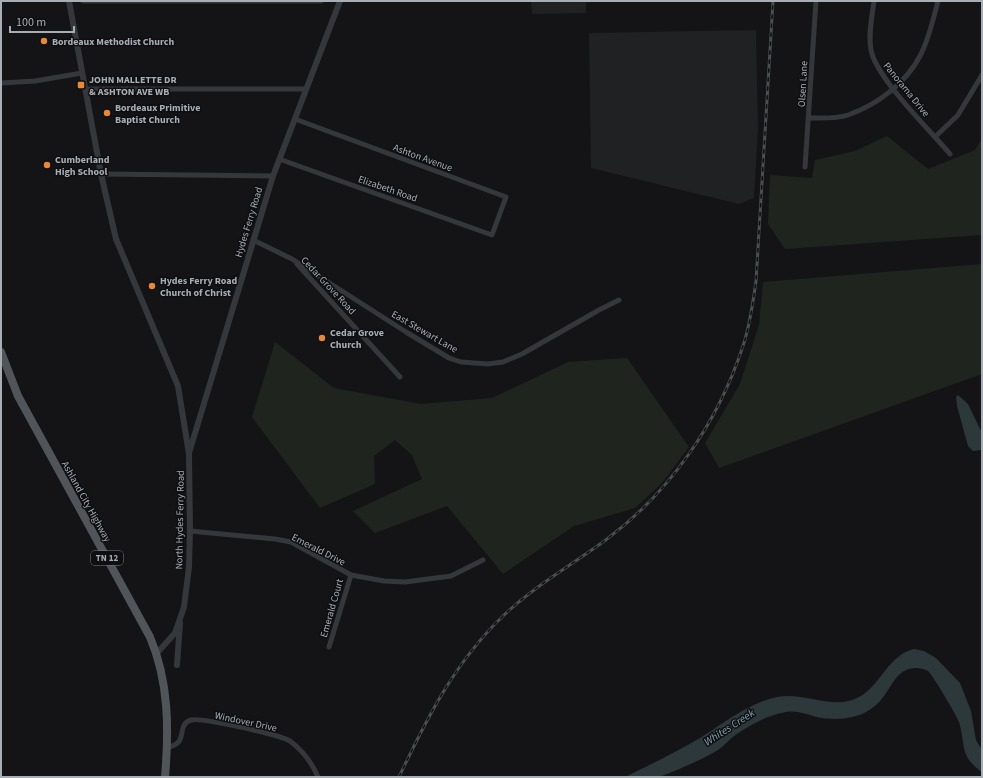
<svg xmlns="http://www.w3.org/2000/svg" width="983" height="778" font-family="'Source Sans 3',sans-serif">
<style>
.built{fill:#202123}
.green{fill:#1f251e}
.water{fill:#2d383b}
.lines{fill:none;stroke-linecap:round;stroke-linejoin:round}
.minor{stroke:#35373a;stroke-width:5}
.tertiary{stroke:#35373a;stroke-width:6}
.primary{stroke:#515559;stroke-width:8}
.rail-casing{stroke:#4a4e51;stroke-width:3}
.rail{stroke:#0f0f11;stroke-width:1.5;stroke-dasharray:4.5;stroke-linecap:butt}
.poi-dot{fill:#e7883b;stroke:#0f0f11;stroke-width:1.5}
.labels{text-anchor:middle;stroke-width:3;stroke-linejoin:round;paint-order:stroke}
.shield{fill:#0f0f11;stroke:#797e84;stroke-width:1}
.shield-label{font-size:9px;font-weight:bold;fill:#a7aeb5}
.poi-label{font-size:10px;font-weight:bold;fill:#a7aeb5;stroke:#0f0f11;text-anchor:start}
.street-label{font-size:10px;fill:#a7aeb5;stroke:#0f0f11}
.water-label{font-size:11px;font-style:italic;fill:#7fa3ae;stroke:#0f0f11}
</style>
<rect width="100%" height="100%" fill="#141416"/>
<!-- built -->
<path class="built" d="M531,1H586V13L532,14Z
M756,30L758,129L754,198L739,204L591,168L589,33Z"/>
<!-- green -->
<path class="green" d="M887,136L928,169L975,150L982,139V235L785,249L768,224L770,175L812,178L815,160L855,151Z
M982,264V374L719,468L705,443L740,384L759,325L763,282Z
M275,342L334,388L421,404L492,398L568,362L627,358L689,447L662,483L635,508L574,526L503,574L447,506L375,533L353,511L422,479L412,455L395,440L374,456L375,484L320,508L252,417Z"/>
<!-- water -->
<path class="water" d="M958,395L968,404L982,433L981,450L973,451L968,446L957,406L956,397Z
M914,649L924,651L936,658L960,683L971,711L976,740L982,750V772C959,756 966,745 959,722C957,716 932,674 928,671C924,669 920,668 916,668C898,668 893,684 884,696C879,703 873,708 866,712C854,719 835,720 822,718C809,716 799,710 786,712C768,715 749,725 734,736C729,740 724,746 718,750C709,756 668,775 658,777C647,778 635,777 625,777C650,765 676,752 700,738C724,723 749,703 777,697C803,692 830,709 855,699C880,689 887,655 914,649Z"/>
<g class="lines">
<!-- minor -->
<path class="minor" d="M83,1H321
M874,1C872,17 868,34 871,50C876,78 930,130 950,154
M1,83L35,81L82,73
M86,89H306
M809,118C822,118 836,119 848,115C877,105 906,83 920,56C929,39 933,20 938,1
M936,136L958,115L982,75
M279,159L492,235L506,197L295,119
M805,167L816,1
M101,174L273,176
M253,240L292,259L406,332L449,358L461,362L488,364L503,362L522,354L599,310L619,300
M297,264L400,377
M190,531L275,539L291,542L351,575L384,581L405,582L451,576L483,560
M329,647L351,575
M168,747C190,743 175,725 191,720C201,717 280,735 290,741C302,750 312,763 318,777"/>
<!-- tertiary -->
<path class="tertiary" d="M69,1L101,174L116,239L178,386L189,454L190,531L189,567L184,607L175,633L157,653
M189,453L273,176L340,1
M177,665L180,623"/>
<!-- primary -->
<path class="primary" d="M1,352L18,396L150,637C169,682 169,729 165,777"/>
<defs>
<path id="rail" d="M399,777C427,718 455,662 503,616C534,586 572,565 607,539C671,491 718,422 743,346C750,325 753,303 756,281L773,1"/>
</defs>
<!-- rail casing -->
<use href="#rail" class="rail-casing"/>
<!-- rail -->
<use href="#rail" class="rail"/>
</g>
<!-- markers -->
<g class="poi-dot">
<circle cx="44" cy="41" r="4"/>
<rect x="77" y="81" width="8" height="8" rx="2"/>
<circle cx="107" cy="113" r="4"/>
<circle cx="47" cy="165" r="4"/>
<circle cx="152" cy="286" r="4"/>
<circle cx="322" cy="338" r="4"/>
</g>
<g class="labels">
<!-- shield labels -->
<rect class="shield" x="91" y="551" width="32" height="14" rx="3"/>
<g class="shield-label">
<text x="107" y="561">TN 12</text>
</g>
<!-- poi labels -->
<g class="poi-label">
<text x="52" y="45">Bordeaux Methodist Church</text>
<text x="89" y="83">JOHN MALLETTE DR<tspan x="89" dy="12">&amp; ASHTON AVE WB</tspan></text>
<text x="115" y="111">Bordeaux Primitive<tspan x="115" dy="12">Baptist Church</tspan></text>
<text x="55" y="163">Cumberland<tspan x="55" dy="12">High School</tspan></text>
<text x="160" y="284">Hydes Ferry Road<tspan x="160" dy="12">Church of Christ</tspan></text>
<text x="330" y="336">Cedar Grove<tspan x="330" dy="12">Church</tspan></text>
</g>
<!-- street labels -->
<g class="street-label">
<text transform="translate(802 84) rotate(-87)" y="4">Olsen Lane</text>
<text transform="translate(907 89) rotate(51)" y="4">Panorama Drive</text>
<text transform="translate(423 157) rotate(20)" y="4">Ashton Avenue</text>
<text transform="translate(388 188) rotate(19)" y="4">Elizabeth Road</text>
<text transform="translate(248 222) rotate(-73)" y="4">Hydes Ferry Road</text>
<text transform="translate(329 285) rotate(47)" y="4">Cedar Grove Road</text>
<text transform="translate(425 331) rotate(30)" y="4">East Stewart Lane</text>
<text transform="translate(87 501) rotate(61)" y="4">Ashland City Highway</text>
<text transform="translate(179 520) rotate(-89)" y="4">North Hydes Ferry Road</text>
<text transform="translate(319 549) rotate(27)" y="4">Emerald Drive</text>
<text transform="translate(331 608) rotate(-74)" y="4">Emerald Court</text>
<text transform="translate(246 721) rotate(12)" y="4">Windover Drive</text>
</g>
<!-- water labels -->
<g class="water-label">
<text transform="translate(729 727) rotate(-33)" y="4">Whites Creek</text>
</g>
</g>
<!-- border -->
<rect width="983" height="778" fill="none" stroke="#a7aeb5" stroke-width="4"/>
<!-- scale -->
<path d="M10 26v6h64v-6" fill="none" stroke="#a7aeb5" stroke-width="2"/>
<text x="16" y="26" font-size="12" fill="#a7aeb5" stroke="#0f0f11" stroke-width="3" paint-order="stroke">100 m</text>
</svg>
